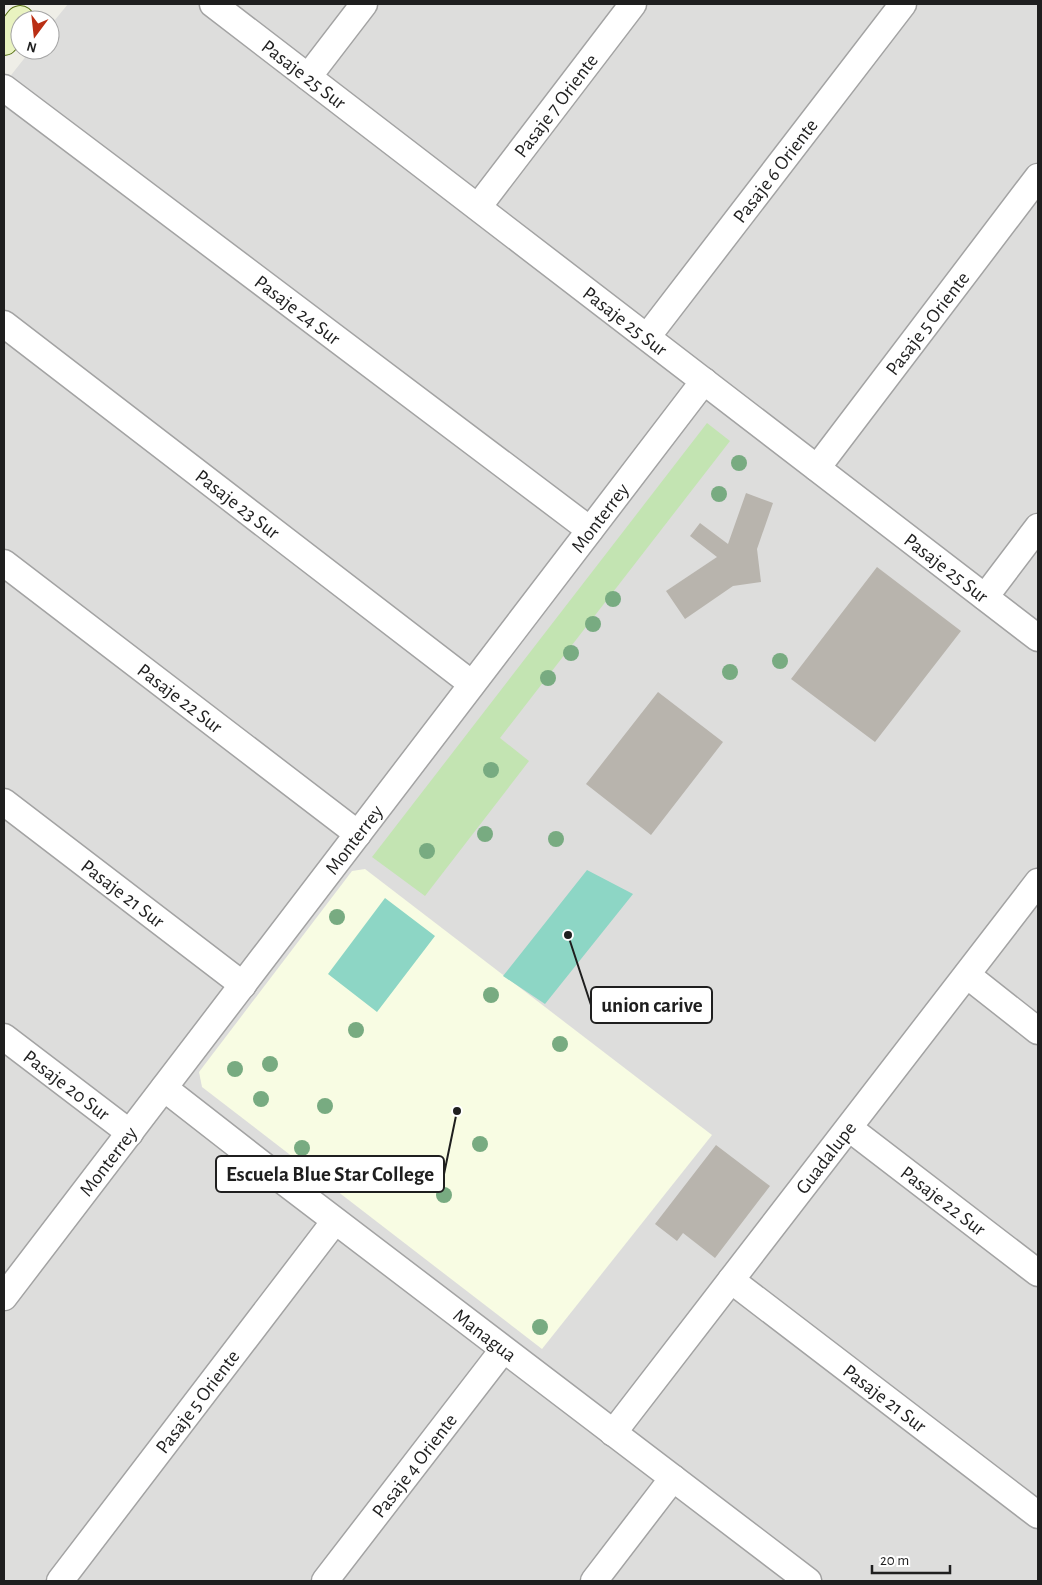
<svg xmlns="http://www.w3.org/2000/svg" width="1042" height="1585" font-family="'Alegreya Sans',sans-serif">
<style>
.residential{fill:#dddddc}
.education{fill:#f8fce3}
.grass{fill:#c3e4b2}
.pitch{fill:#8dd6c5}
.building{fill:#b8b4ad}
.lines{fill:none;stroke-linecap:round;stroke-linejoin:round}
.street-casing{stroke:#a3a3a3;stroke-width:29}
.secondary-casing{stroke:#546d10;stroke-width:30}
.street{stroke:#fff;stroke-width:26}
.secondary{stroke:#e9f3c0;stroke-width:28}
.tree{fill:#78ab81}
.labels{text-anchor:middle;stroke-width:4.5;stroke-linejoin:round;paint-order:stroke}
.street-label{font-size:20px;fill:#1f1f1f;stroke:#fff}
.leader{fill:none;stroke:#1f1f1f;stroke-width:2}
.callout-dot{fill:#1f1f1f;stroke:#fff;stroke-width:2}
.callout{fill:#fff;stroke:#1f1f1f;stroke-width:2}
.callout-label{font-size:21px;text-anchor:middle;font-weight:bold;fill:#1f1f1f}
</style>
<rect width="100%" height="100%" fill="#efeee7"/>
<!-- residential -->
<path class="residential" d="M68,4H1038V1581H4V84L31,50H50V26Z"/>
<!-- education -->
<path class="education" d="M365,869L712,1135L542,1349L202,1087L199,1072L352,871Z"/>
<!-- grass -->
<path class="grass" d="M707,423L730,441L500,738L529,761L425,896L372,857Z"/>
<!-- pitch -->
<path class="pitch" d="M587,870L633,894L545,1004L503,976Z
M385,898L435,936L377,1012L328,974Z"/>
<!-- building -->
<path class="building" d="M746,493L773,503L757,549L761,582L733,586L685,619L666,591L717,557L690,536L700,523L728,544Z
M877,567L961,631L875,742L791,679Z
M658,692L723,742L651,835L586,784Z
M716,1145L770,1186L715,1258L683,1233L677,1241L655,1224Z"/>
<g class="lines">
<defs>
<g id="street">
<path id="s1" d="M213,4L1038,638"/>
<path d="M308,77L364,4"/>
<path id="s2" d="M4,88L590,530"/>
<path id="s3" d="M478,207L633,4"/>
<path id="s4" d="M4,324L472,684"/>
<path id="s5" d="M647,337L903,4"/>
<path id="s6" d="M817,468L1038,177"/>
<path id="s7" d="M4,563L358,834"/>
<path d="M985,597L1038,527"/>
<path id="s8" d="M4,802L243,985"/>
<path d="M967,975L1038,1031"/>
<path id="s9" d="M4,1037L130,1133"/>
<path id="s10" d="M164,1088L282,1180L808,1581"/>
<path id="s11" d="M849,1128L1038,1273"/>
<path id="s12" d="M731,1280L1038,1515"/>
<path id="s13" d="M4,1297L704,381"/>
<path id="s14" d="M613,1433L1038,882"/>
<path id="s15" d="M60,1581L335,1221"/>
<path id="s16" d="M325,1581L503,1350"/>
<path d="M594,1581L673,1478"/>
</g>
<path id="secondary" d="M4,41L20,20"/>
</defs>
<!-- street casing -->
<use href="#street" class="street-casing"/>
<!-- secondary casing -->
<use href="#secondary" class="secondary-casing"/>
<!-- street -->
<use href="#street" class="street"/>
<!-- secondary -->
<use href="#secondary" class="secondary"/>
</g>
<!-- trees -->
<g class="tree">
<circle cx="739" cy="463" r="8"/>
<circle cx="719" cy="494" r="8"/>
<circle cx="613" cy="599" r="8"/>
<circle cx="593" cy="624" r="8"/>
<circle cx="571" cy="653" r="8"/>
<circle cx="780" cy="661" r="8"/>
<circle cx="730" cy="672" r="8"/>
<circle cx="548" cy="678" r="8"/>
<circle cx="491" cy="770" r="8"/>
<circle cx="485" cy="834" r="8"/>
<circle cx="556" cy="839" r="8"/>
<circle cx="427" cy="851" r="8"/>
<circle cx="337" cy="917" r="8"/>
<circle cx="491" cy="995" r="8"/>
<circle cx="356" cy="1030" r="8"/>
<circle cx="560" cy="1044" r="8"/>
<circle cx="270" cy="1064" r="8"/>
<circle cx="235" cy="1069" r="8"/>
<circle cx="261" cy="1099" r="8"/>
<circle cx="325" cy="1106" r="8"/>
<circle cx="480" cy="1144" r="8"/>
<circle cx="302" cy="1148" r="8"/>
<circle cx="444" cy="1195" r="8"/>
<circle cx="540" cy="1327" r="8"/>
</g>
<g class="labels">
<!-- street labels -->
<g class="street-label">
<text dy="7" stroke="none"><textPath href="#s1" startOffset="115">Pasaje 25 Sur</textPath></text>
<text dy="7" stroke="none"><textPath href="#s3" startOffset="128">Pasaje 7 Oriente</textPath></text>
<text dy="7" stroke="none"><textPath href="#s5" startOffset="210">Pasaje 6 Oriente</textPath></text>
<text dy="7" stroke="none"><textPath href="#s2" startOffset="368">Pasaje 24 Sur</textPath></text>
<text dy="7" stroke="none"><textPath href="#s1" startOffset="520">Pasaje 25 Sur</textPath></text>
<text dy="7" stroke="none"><textPath href="#s6" startOffset="182">Pasaje 5 Oriente</textPath></text>
<text dy="7" stroke="none"><textPath href="#s4" startOffset="295">Pasaje 23 Sur</textPath></text>
<text dy="7" stroke="none"><textPath href="#s13" startOffset="981">Monterrey</textPath></text>
<text dy="7" stroke="none"><textPath href="#s1" startOffset="925">Pasaje 25 Sur</textPath></text>
<text dy="7" stroke="none"><textPath href="#s7" startOffset="222">Pasaje 22 Sur</textPath></text>
<text dy="7" stroke="none"><textPath href="#s13" startOffset="576">Monterrey</textPath></text>
<text dy="7" stroke="none"><textPath href="#s8" startOffset="150">Pasaje 21 Sur</textPath></text>
<text dy="7" stroke="none"><textPath href="#s9" startOffset="79">Pasaje 20 Sur</textPath></text>
<text dy="7" stroke="none"><textPath href="#s14" startOffset="348">Guadalupe</textPath></text>
<text dy="7" stroke="none"><textPath href="#s13" startOffset="171">Monterrey</textPath></text>
<text dy="7" stroke="none"><textPath href="#s11" startOffset="119">Pasaje 22 Sur</textPath></text>
<text dy="7" stroke="none"><textPath href="#s10" startOffset="405">Managua</textPath></text>
<text dy="7" stroke="none"><textPath href="#s12" startOffset="194">Pasaje 21 Sur</textPath></text>
<text dy="7" stroke="none"><textPath href="#s15" startOffset="226">Pasaje 5 Oriente</textPath></text>
<text dy="7" stroke="none"><textPath href="#s16" startOffset="146">Pasaje 4 Oriente</textPath></text>
</g>
</g>
<!-- callouts -->
<path class="leader" d="M568 935L591 1005M457 1111L444 1174"/>
<g class="callout-dot">
<circle cx="568" cy="935" r="5"/>
<circle cx="457" cy="1111" r="5"/>
</g>
<g class="callout">
<rect x="591" y="987" width="121" height="36" rx="5"/>
<rect x="216" y="1156" width="228" height="36" rx="5"/>
</g>
<g class="callout-label">
<text x="652" y="1012">union carive</text>
<text x="330" y="1181">Escuela Blue Star College</text>
</g>
<!-- border -->
<rect width="1042" height="1585" fill="none" stroke="#1f1f1f" stroke-width="10"/>
<!-- north arrow -->
<g transform="translate(35 35) rotate(195)"><circle r="24" fill="#ffffff" stroke="#a5a5a5"/>
<path d="M0-4L9 19L0 12L-9 19Z" fill="#ba2f14"/>
<text y="-8" font-size="14" font-weight="bold" text-anchor="middle" fill="#1f1f1f">N</text>
</g>
<!-- scale -->
<path d="M872 1565v8h78v-8" fill="none" stroke="#1f1f1f" stroke-width="2.5"/>
<text x="880" y="1565" font-size="15" fill="#1f1f1f" stroke="#ffffff" stroke-width="4" paint-order="stroke">20 m</text>
</svg>
